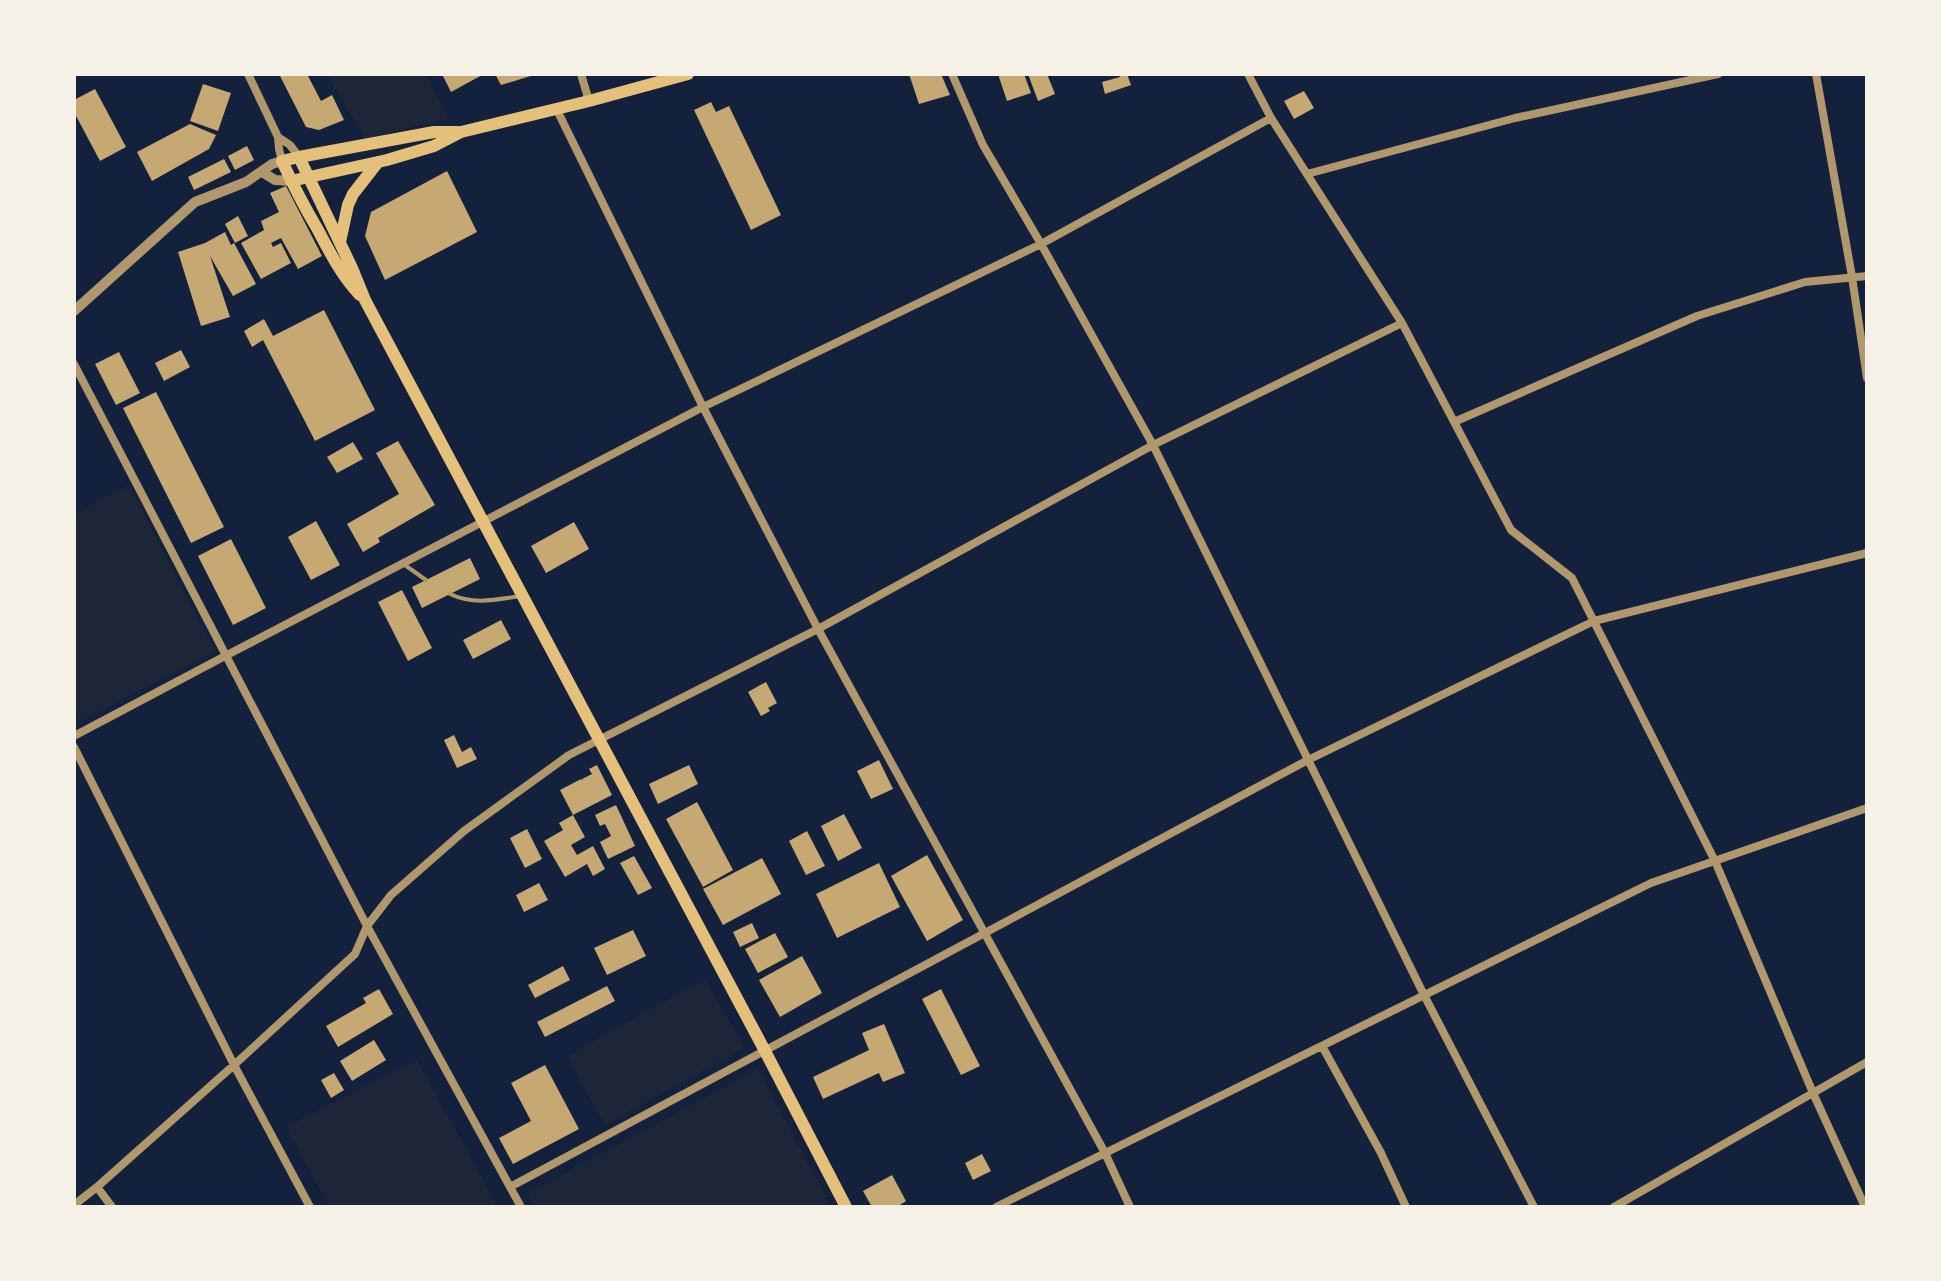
<svg xmlns="http://www.w3.org/2000/svg" width="1941" height="1281" font-family="Mulish,sans-serif">
<style>
.green{fill:#1d2539}
.building{fill:#c6a872}
.lines{fill:none;stroke-linecap:round;stroke-linejoin:round}
.service{stroke:#b1986c;stroke-width:4}
.minor{stroke:#b1986c;stroke-width:8}
.tertiary{stroke:#b1986c;stroke-width:10}
.secondary{stroke:#e5c07b;stroke-width:12}
</style>
<rect width="100%" height="100%" fill="#14213d"/>
<!-- green -->
<path class="green" d="M327,74H426L449,118L365,139Z
M129,485L215,651L79,722L74,712V514Z
M706,979L744,1048L605,1125L567,1056Z
M417,1060L498,1207H330L286,1127Z
M758,1069L831,1207H534L527,1194Z"/>
<!-- building -->
<path class="building" d="M279,74H307L321,101L332,95L344,120L319,130L306,127Z
M442,74H484L451,92Z
M495,74H534V75L501,85Z
M909,74H941L950,95L919,104Z
M998,74H1024L1031,93L1007,101Z
M1028,74H1047L1055,94L1038,101Z
M1119,74H1127L1131,85L1105,94L1102,82L1120,77Z
M203,84L231,93L218,131L190,121Z
M95,89L126,147L100,161L74,112V100Z
M1304,91L1314,108L1294,119L1284,101Z
M711,102L716,112L729,106L781,215L751,230L694,110Z
M190,124L216,135L209,149L152,181L137,152Z
M247,146L254,160L235,170L228,156Z
M224,159L231,172L194,190L188,177Z
M447,171L477,232L385,280L365,236L371,212Z
M286,186L322,256L298,269L281,238L271,243L273,247L281,243L291,263L261,279L241,243L264,230L261,221L279,212L270,193Z
M238,216L248,236L235,243L225,224Z
M225,232L231,245L234,243L256,284L233,296L210,256L230,317L201,326L178,252L205,243Z
M324,310L375,410L315,441L263,340L252,347L244,331L264,319L273,336Z
M181,350L190,367L164,381L155,363Z
M119,352L140,393L116,405L95,364Z
M156,392L224,527L191,543L123,408Z
M398,441L435,505L378,538L380,542L363,552L347,524L399,494L376,453Z
M353,442L363,459L337,473L327,457Z
M316,521L340,565L311,580L288,537Z
M574,522L589,549L546,573L531,546Z
M231,539L266,608L233,625L198,556Z
M470,558L480,579L422,608L412,587Z
M402,590L432,648L408,661L378,602Z
M501,620L511,639L473,659L463,640Z
M766,682L777,703L768,708L770,711L761,716L748,692Z
M454,735L462,752L471,747L477,759L457,768L444,740Z
M879,760L893,789L871,799L857,771Z
M597,765L612,795L573,815L560,790L581,779L583,781L582,779L592,774L589,769Z
M689,765L698,784L658,804L649,784Z
M697,802L733,870L703,887L666,819Z
M616,805L635,846L608,859L600,842L611,836L605,824L600,826L595,815Z
M844,814L862,848L838,861L821,826Z
M573,815L585,837L571,845L577,855L593,846L605,869L593,876L587,864L565,877L544,841L563,830L559,823Z
M527,829L542,859L525,868L510,838Z
M807,831L825,866L806,875L789,841Z
M927,855L963,920L927,941L891,876Z
M634,856L652,888L638,895L620,863Z
M762,858L781,894L723,925L703,889Z
M879,863L900,907L837,938L816,894Z
M539,883L548,900L524,912L516,895Z
M752,923L759,938L740,947L733,932Z
M633,930L646,956L607,975L594,948Z
M775,933L788,957L758,973L745,949Z
M802,956L822,993L780,1017L759,980Z
M563,966L570,980L535,998L528,985Z
M607,986L615,1001L545,1037L537,1022Z
M379,989L393,1014L338,1047L326,1026L366,1003L363,998Z
M941,989L980,1066L961,1075L922,999Z
M884,1024L905,1073L883,1082L879,1073L823,1099L813,1077L869,1050L862,1033Z
M374,1040L386,1060L352,1081L340,1061Z
M545,1065L579,1129L513,1164L499,1138L531,1121L511,1083Z
M334,1073L344,1090L331,1098L321,1080Z
M982,1154L991,1171L973,1180L965,1163Z
M892,1175L906,1201L897,1207H872L863,1191Z"/>
<g class="lines">
<!-- service -->
<path class="service" d="M402,563L426,580
M450,594C473,605 495,600 520,596"/>
<!-- minor -->
<path class="minor" d="M248,74L278,137L279,149L282,161
M581,74L589,101
M952,74L983,145L1041,244L1153,445L1424,995L1534,1207
M1248,74L1271,118L1402,323L1511,530L1572,578L1715,861L1813,1093L1865,1207
M1816,74L1852,277L1867,378
M556,108L703,407L818,629L1105,1153L1130,1207
M278,137L290,145L299,157
M1307,174L1515,118L1718,74
M74,364L367,926L521,1207
M1454,422L1697,316L1805,282L1867,276
M74,736L227,655L703,407L1041,244L1271,118
M74,747L234,1065L310,1207
M1322,1046L1381,1153L1406,1207
M97,1187L112,1207
M510,1187L1308,760L1594,621L1867,553
M74,1205L97,1187L234,1065L355,954L367,926L391,895L464,831L569,755L818,629L1153,445L1402,323
M996,1207L1651,883L1867,808
M1614,1207L1867,1062"/>
<!-- tertiary -->
<path class="tertiary" d="M262,172L275,180L291,181
M74,311L195,202L246,182L272,164L282,161"/>
<!-- secondary -->
<path class="secondary" d="M299,157L352,268L365,300L765,1051L846,1207
M291,181L387,160L434,146L461,132L589,101L688,74
M340,242L348,205L353,194L378,162
M360,295C342,276 330,253 318,230C305,208 293,185 282,161L299,157L434,132H458"/>
</g>
<!-- border -->
<rect width="1941" height="1281" fill="none" stroke="#f6f1e7" stroke-width="152"/>
</svg>
